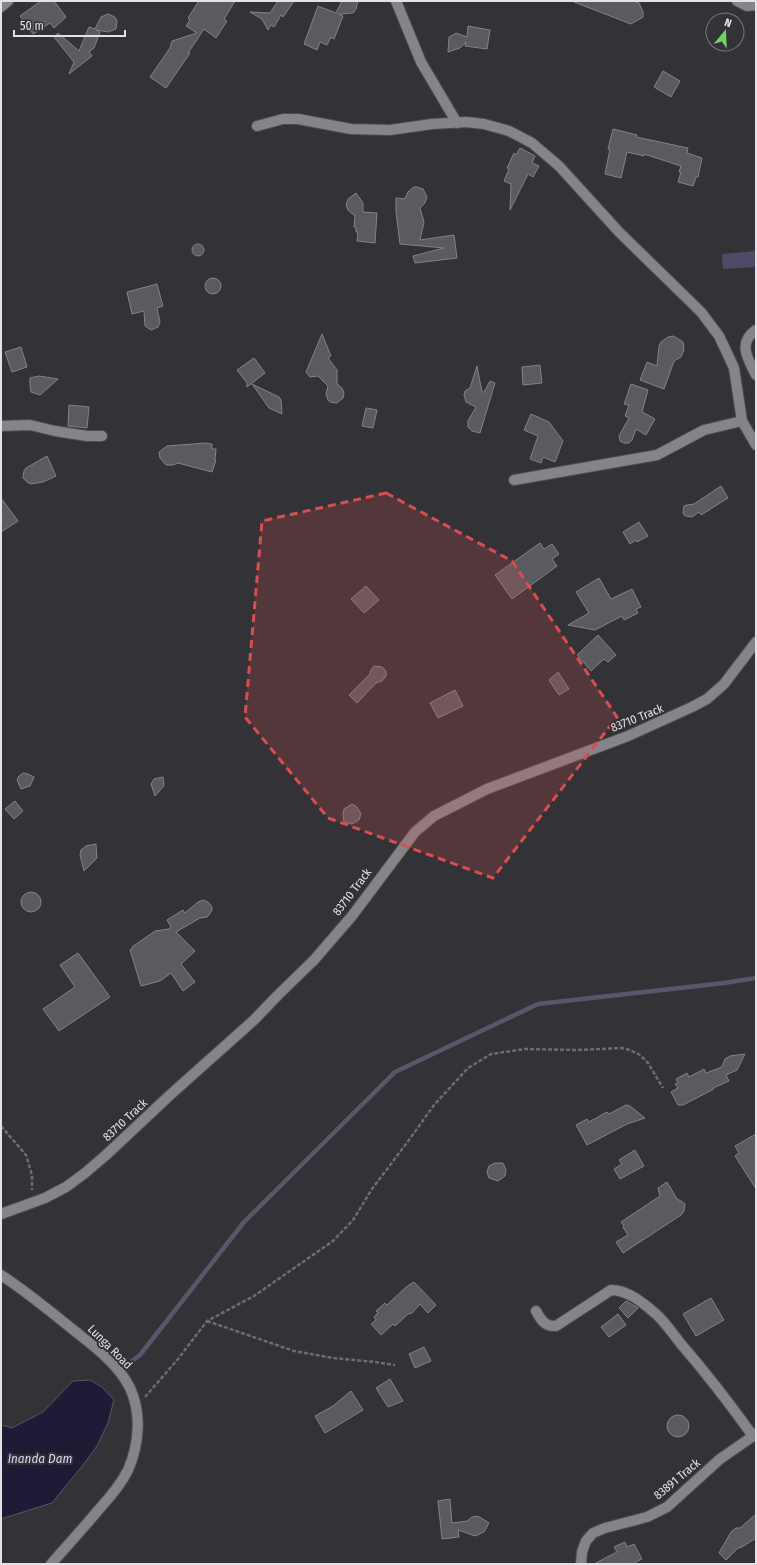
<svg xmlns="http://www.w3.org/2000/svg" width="757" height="1565" font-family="'Fira Sans Condensed',sans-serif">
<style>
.green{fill:#4e4a68}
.water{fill:#201a36;stroke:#5a566a}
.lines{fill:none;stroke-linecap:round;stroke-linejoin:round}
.stream{stroke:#5a566a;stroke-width:4.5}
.building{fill:#5b5a5e;stroke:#838387}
.minor-casing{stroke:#4e4e51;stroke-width:12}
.tertiary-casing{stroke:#4e4e51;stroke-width:12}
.path{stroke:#6d6c6f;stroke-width:2.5;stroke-dasharray:4 2;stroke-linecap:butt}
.minor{stroke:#858589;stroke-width:10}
.tertiary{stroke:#858589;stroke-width:10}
.marked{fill:#d94d4e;fill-opacity:0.2;stroke:#d94d4e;stroke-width:3;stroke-dasharray:8 5;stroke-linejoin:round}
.labels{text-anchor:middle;stroke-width:4;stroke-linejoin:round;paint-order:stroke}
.street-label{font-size:12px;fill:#e3e3e5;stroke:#333236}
.water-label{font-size:13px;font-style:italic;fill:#d8d4f8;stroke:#333236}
</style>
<rect width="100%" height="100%" fill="#333236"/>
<!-- green -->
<path class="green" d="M755,251L756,267L723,269L722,254Z"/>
<!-- water -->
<path class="water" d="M90,1380L102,1387L114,1400L108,1423L97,1446L83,1465L52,1503L1,1519V1425L12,1428L43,1412L73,1381Z"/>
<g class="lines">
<!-- stream -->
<path class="stream" d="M132,1361L140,1355L244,1222L395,1072L538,1004L724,983L756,978"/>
</g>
<!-- building -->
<path class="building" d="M41,1H54L66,17L54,28L50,23L33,34L20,16Z
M199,1H235L224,19L227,21L216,38L204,29L188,53H190L166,88L150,77L170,48L172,41L197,33L186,26L190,20L188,18Z
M278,1H294L283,17L281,15L274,27L271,25L268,30L262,19L250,12L270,13Z
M342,1H358L356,9L353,13L339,14L343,16L334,39L331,37L327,45L320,42L317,50L304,44L318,6L336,13Z
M574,1H633L639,3L643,12V17L631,24L574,2Z
M108,14L115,17L117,21L116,29L108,32L96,30L100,32L94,48L89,52L92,56L69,74L74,62L54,37L58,33L79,51L89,27L95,29L101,17Z
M468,26L490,30L487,49L465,46L466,42L460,48L448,52L449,37L456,33L467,37Z
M663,71L680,81L671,97L654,87Z
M613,129L637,135L636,137L688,148L687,153L702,158L698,177H696L693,186L678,182L681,172H679L681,166L644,154V156L627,152L621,178L605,174L610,149H608Z
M520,148L535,156L532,163L539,166L533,177L528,174L510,210L511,184L504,181L509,169L507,168L514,153L516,155Z
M414,187H417L423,189L427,197L425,203L420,208L424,222L420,240L454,235L457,258L415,263L413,256L444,248L400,244L396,212V198L405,199L408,192Z
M356,193L363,203V212L377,213L375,243L357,241L358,232H356V227H354L355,216L348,210L346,205L348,199Z
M192 250a6 6 0 1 1 12 0a6 6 0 1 1-12 0Z
M205 286a8 8 0 1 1 16 0a8 8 0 1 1-16 0Z
M157,284L163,306L157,308L160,322L158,327L151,330L145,326L144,311L132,314L127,292Z
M322,334L331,356L328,358L337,370V384L342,388L344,393L343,398L337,403L330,402L328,400L326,394L328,386L318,376L310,377L306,372Z
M673,336L680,340L683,342L684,350L681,357L674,361L664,389L640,380L647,362L657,366L659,346L661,342L668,337Z
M21,347L27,367L12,372L5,352Z
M254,358L265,373L247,387V383L237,370Z
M540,365L542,383L523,385L522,367Z
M477,366L482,392H484L490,381L495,383L480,433L472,431L468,427V421L476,407L466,402L464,395L465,391L470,388Z
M39,376L58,379L40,395L31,392L30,386V378Z
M252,384L279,397L281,400L282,414L269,408Z
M631,384L648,390L642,412L655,419L646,435L636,429L632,440L629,443H624L620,441L619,436L629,418L625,416L629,405L624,404Z
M69,405L89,407L87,428L68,426Z
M366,408L377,410L373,428L362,426Z
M531,414L549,422L563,441L555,462L543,457L541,463L530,459L538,436L524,430Z
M206,443L212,444V449H216L215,460H216L212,472L178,463L173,465H166L160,458L159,452L167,446Z
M47,456L56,476L43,482L31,484L27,482L23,478L24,471L26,468Z
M721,486L728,498L701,515L699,512L692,517L685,516L683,513L684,506L687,505L694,504Z
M1,498L18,521L1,532Z
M639,522L648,536L637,542L636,540L630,544L623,532Z
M540,543L544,549L552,544L559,554L552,559L557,566L512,599L495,575Z
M599,578L611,599L632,589L641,607L636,609L638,613L624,620L622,616L595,630L568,625L589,613L576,592Z
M366,586L379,600L364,613L351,599Z
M598,635L616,655L608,662L604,659L591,671L577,655Z
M374,666L382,667L386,671V676L382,681L376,683L357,703L349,695L370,674L371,670Z
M558,672L569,689L559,695L549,680Z
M455,690L463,706L438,718L430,703Z
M23,773L28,774L34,777L30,786L21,789L17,780L19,776Z
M163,777L164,786L155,796L151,784L154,779Z
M15,801L23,811L14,819L5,809Z
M352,804L357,807L361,814L359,820L352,824L344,822L343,815L344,809Z
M96,844L97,858L84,871L80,855L81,850L86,846Z
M21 902a10 10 0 1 1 20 0a10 10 0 1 1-20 0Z
M203,900L208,902L212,907V910L209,915L207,917L200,918L176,932L195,951L181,964L195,982L183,991L171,973L160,981L141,986L130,950L132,949V947L155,931L169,929L171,927L167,920L183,910L185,913L198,902Z
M78,953L110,997L59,1031L43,1009L75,987L60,965Z
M745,1054L737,1070L726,1075L729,1081L713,1088L714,1089L683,1105H678L671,1092L678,1088L675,1084L678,1083L676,1079L687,1073L689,1077L704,1069L706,1073L722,1067L725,1059L730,1056Z
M626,1105L630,1106L645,1118L627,1124L587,1145L576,1125L587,1119L589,1122L607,1112L609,1114Z
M756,1134V1189L735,1156L739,1153L735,1146Z
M635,1150L644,1166L620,1179L614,1169L622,1164L619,1160Z
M495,1163H503L506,1170L505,1176L498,1181L489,1178L487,1172L489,1166Z
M667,1182L677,1199L681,1201L685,1204L684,1211L681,1215L623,1253L616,1242L628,1235L623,1227L624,1226L621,1222L660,1196L658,1188Z
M414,1282L436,1305L428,1313L420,1304L412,1313L408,1314L395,1326L393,1324L381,1335L371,1324L376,1320L374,1317L378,1313L376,1311L385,1303L387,1305L406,1287Z
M711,1298L724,1320L696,1336L683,1314Z
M626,1301L638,1308L628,1318L619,1308Z
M618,1314L626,1325L609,1337L601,1327Z
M424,1347L431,1361L415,1368L409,1354Z
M390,1379L403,1401L388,1407L376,1388Z
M351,1391L363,1410L325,1433L315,1416L333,1406Z
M667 1426a11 11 0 1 1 22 0a11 11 0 1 1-22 0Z
M450,1499L452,1523L467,1521L472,1517L478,1516L489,1523L484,1532L475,1536L458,1530L459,1537L442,1539L438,1501Z
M756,1514V1538L742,1547L738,1548L726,1560L719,1553L731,1532L736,1528H740Z
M625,1542L627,1547L634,1544L642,1559L632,1564H594L617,1552L614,1547Z"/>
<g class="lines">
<defs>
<path id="minor" d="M396,1L421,62L457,123
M737,1L747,6L756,5
M257,126L283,119H298L351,129L390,130L432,124L466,122L484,124L509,131L532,143L559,166L619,232L701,312L719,336L729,357L734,368L742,421L756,445
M756,330C737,343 748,359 756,375
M1,426L30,425L55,431L87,436H102
M514,480L657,455L704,430L742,421
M1,1214L45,1198L66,1187L85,1173L106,1155L170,1095L254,1020L278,995L314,960L352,916L415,832L434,816L487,789L628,736L692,707L707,699L724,684L756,642
M536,1311C541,1320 545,1327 556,1326L611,1290C628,1290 643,1303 656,1314C665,1322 673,1334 681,1344C707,1374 730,1404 753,1436
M581,1564L582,1552L586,1541L593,1533L605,1528L647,1517L667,1507L720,1459L756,1434"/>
<path id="tertiary" d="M1,7L8,1
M1,1275C27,1292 51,1312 76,1332C95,1347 119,1365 130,1388C142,1414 139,1445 128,1470C121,1484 111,1496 101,1507C85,1526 68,1545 51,1564"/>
</defs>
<!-- minor casing -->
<use href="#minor" class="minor-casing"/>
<!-- tertiary casing -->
<use href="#tertiary" class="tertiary-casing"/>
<!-- path -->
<path class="path" d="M1,1126L26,1155L32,1175V1190
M207,1321L294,1351L333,1358L375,1362L395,1365
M145,1397L178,1359L207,1321L254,1296L333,1241L353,1220L372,1189L409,1140L434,1105L468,1068L491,1054L525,1049L577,1050L622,1048L630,1050L640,1055L648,1063L663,1088"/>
<!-- minor -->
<use href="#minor" class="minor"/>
<!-- tertiary -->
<use href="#tertiary" class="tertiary"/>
</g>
<!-- marked area -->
<path class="marked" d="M386,493L512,561L617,717L493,878L328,818L245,717L262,521Z"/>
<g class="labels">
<!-- street labels -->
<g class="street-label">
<text transform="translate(637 718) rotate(-22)" y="4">83710 Track</text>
<text transform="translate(352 892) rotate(-53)" y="4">83710 Track</text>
<text transform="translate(125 1120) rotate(-43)" y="4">83710 Track</text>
<text transform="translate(110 1347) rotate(45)" y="4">Lunga Road</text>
<text transform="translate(677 1479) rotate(-40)" y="4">83891 Track</text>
</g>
<!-- water labels -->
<g class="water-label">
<text x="40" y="1463">Inanda Dam</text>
</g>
</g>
<!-- border -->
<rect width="757" height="1565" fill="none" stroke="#e3e3e5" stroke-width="4"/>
<!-- north arrow -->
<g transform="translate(725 32) rotate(19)"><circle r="19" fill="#333236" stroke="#79797c"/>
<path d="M0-3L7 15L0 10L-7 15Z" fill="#70d35f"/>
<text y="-6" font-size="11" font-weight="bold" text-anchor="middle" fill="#e3e3e5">N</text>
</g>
<!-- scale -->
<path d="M14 30v6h111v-6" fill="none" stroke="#e3e3e5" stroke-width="2"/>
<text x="20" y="30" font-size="12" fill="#e3e3e5" stroke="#333236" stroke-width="3" paint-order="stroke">50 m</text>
</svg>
